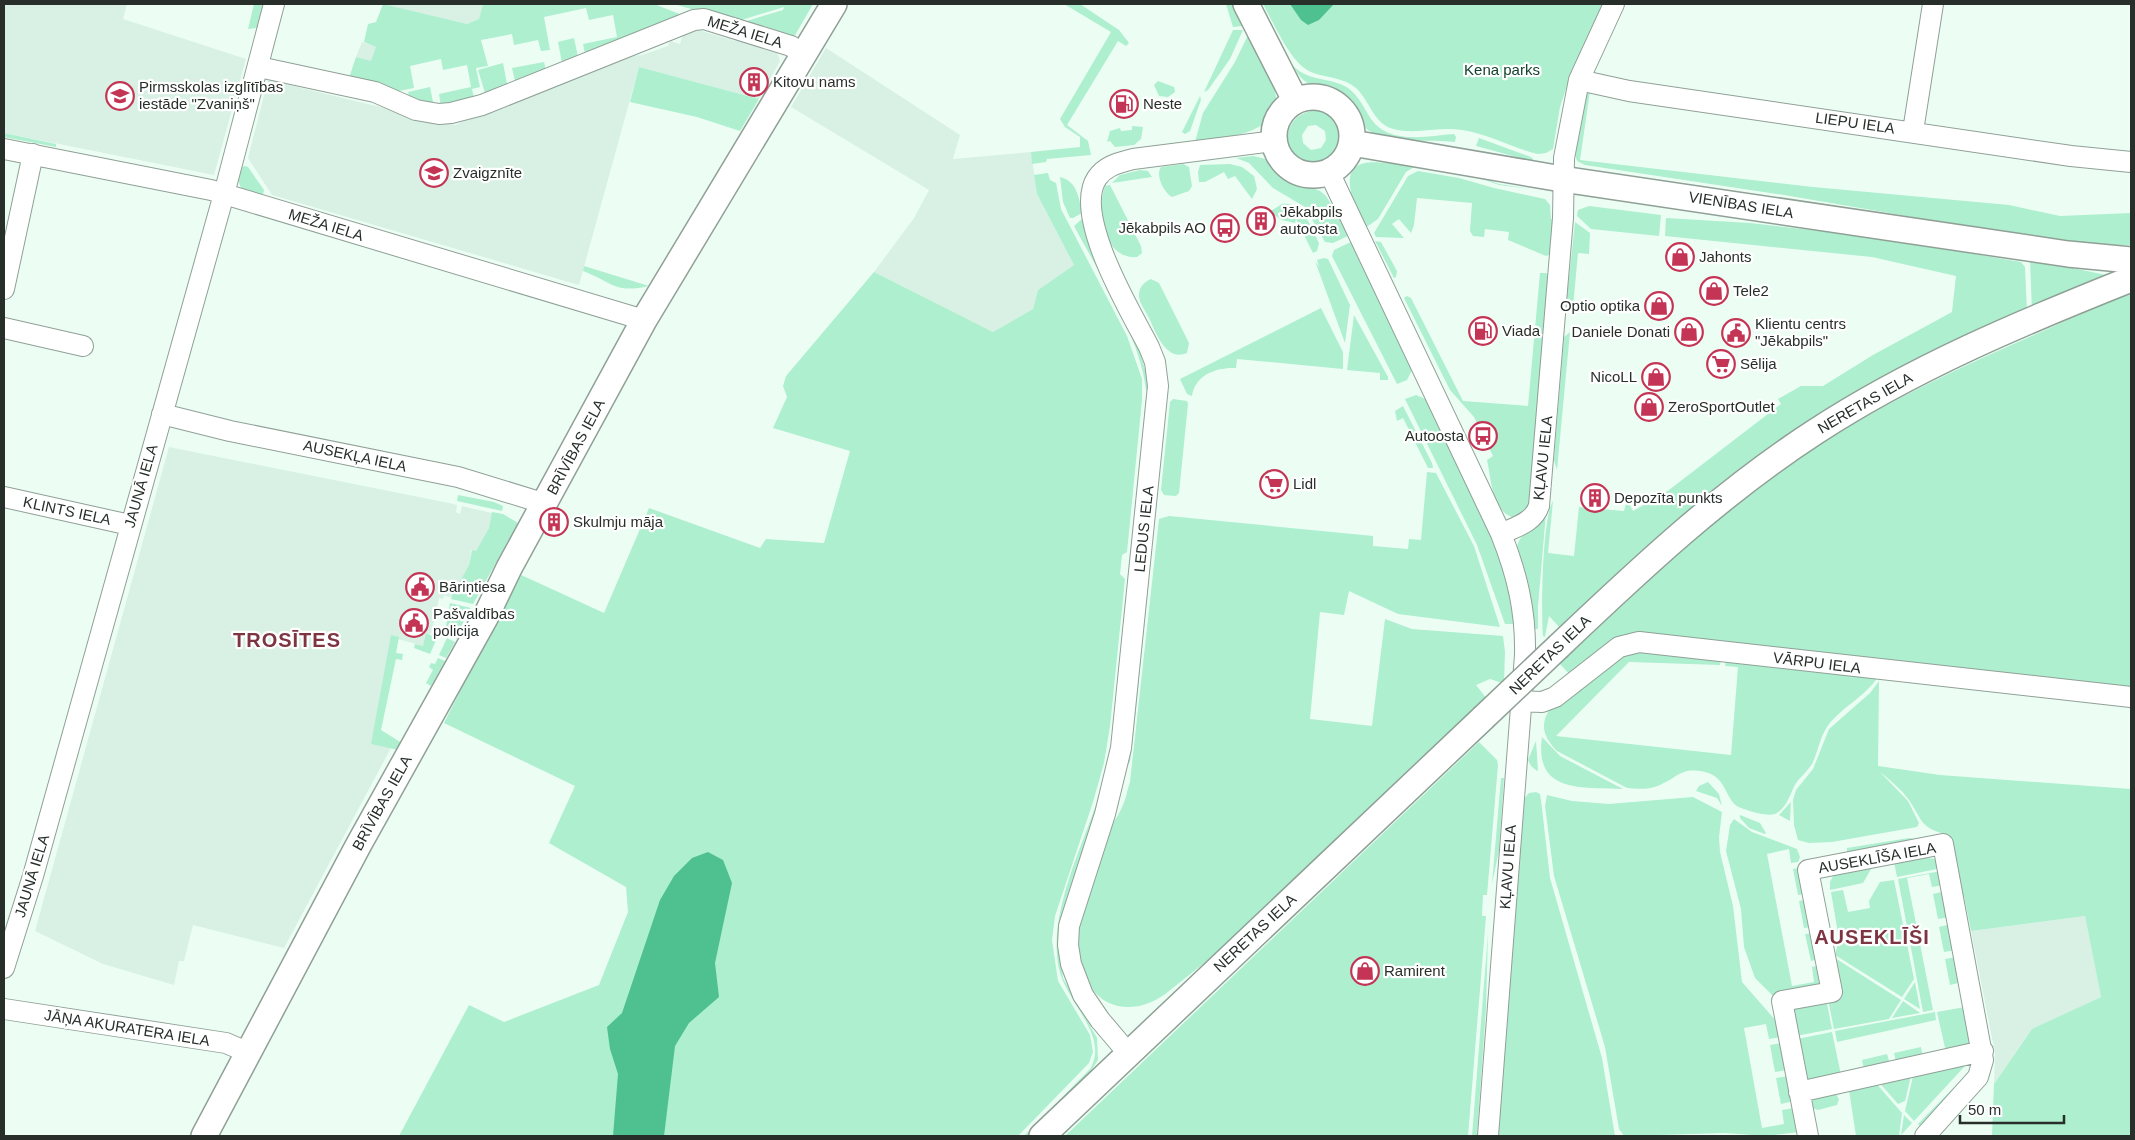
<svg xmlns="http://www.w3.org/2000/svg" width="2135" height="1140" font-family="Helvetica,sans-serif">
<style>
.built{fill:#d8f1e4}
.green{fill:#adefce;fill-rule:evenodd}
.water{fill:#4fc090}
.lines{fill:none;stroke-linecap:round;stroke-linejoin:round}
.minor-casing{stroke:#90a097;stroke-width:22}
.major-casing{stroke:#90a097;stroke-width:28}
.minor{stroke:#fff;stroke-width:20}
.major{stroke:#fff;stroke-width:25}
.major-bridge-casing{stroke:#90a097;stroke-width:28;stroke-linecap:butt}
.major-bridge{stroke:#fff;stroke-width:25}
.labels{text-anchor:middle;stroke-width:4.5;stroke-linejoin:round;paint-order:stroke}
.street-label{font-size:15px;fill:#282f2b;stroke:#fff}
.park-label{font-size:15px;fill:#13432f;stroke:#fff}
.poi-label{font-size:15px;fill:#282f2b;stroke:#fff;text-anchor:start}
.district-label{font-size:20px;font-weight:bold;letter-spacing:1px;fill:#7d3541;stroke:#fff}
</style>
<rect width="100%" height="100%" fill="#ecfef4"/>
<!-- built -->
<path class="built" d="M4,4H127L123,19L246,59L214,175L4,133Z
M382,4H483L479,19L467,24Z
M691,28L736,41L738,35L775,46L780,61L759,99L639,67L579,285L272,195L248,158L268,80L455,125L622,57L642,55L668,46L670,41L680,44L684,29Z
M362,42L377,47L371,62L356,57Z
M826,48L960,135L953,159L1031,152L1037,194L1074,265L1038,290L1033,309L993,332L874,272L914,218L929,190L791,107Z
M169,447L449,503L457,505L456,512L460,514L462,506L492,513L489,528L476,551L471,550L469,565L459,583H454L451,597L444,596L443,599L439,598L432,631L431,634L426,633L423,646L398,639L371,744L391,748L284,948L193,925L184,961H179L174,985L103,964L35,931Z
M2085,916L2101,997L2031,1030L1994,1084L1995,1053L1971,931Z"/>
<!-- green -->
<path class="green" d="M254,4H263L262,16L257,28L248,29Z
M383,4L467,24L479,19L483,4H654L682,15L585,54L583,44L617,37L613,15L589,20L586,8L544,17L550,50L541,51L538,40L514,45L512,34L481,40L488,66L476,68L480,87L472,89L474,98L441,107L439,94L471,87L467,65L443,70L441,59L410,66L414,88L394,92L349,78L356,57L371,61L376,47L364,42L368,24L376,22Z
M674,4H813L794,37L740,23L783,10L784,7L735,22Z
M1064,4H1080L1119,30L1129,43L1126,46L1118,41L1067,125L1088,141L1091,155L1047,159L1046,162L1032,164L1031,152L1080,147V137L1065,127L1060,119L1111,32Z
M1226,4H1232L1243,26L1233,27Z
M1263,4H1604L1572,71L1560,107L1553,149L1546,153L1538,154C1512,148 1489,134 1462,130C1439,126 1413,136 1390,128C1373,121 1369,100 1356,88C1340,75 1323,79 1307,70C1289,59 1273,22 1263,4Z
M1233,30H1243L1230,59L1208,90L1204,92Z
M1249,33C1257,51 1274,78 1276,97C1280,135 1220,138 1195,142L1203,113L1235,62Z
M574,38L578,57L562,63L558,42Z
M544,62L546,70L515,81L512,68Z
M503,63L507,84L485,93L478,70Z
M1292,65C1310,83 1329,76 1348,88C1359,96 1364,108 1371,119C1390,145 1426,136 1454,134L1456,137L1455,142C1431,139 1388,145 1368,130C1356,121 1355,105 1342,97C1319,82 1309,94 1292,65Z
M639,67L759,99L740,131L697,117L630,102Z
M1158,81L1174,87L1175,92L1168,97L1159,96L1154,85Z
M430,87L434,107L410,101L408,92Z
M1587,91H1590L1580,160L1813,187L2009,205L2060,216L2131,213V245H2096L2053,241L1784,195L1585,165L1577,161L1575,155Z
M1200,96L1201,100L1190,131L1185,134L1182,132Z
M1316,110C1334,113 1349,129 1341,148C1338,155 1331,161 1324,164C1286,176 1270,116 1316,110ZM1316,125L1325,131L1326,140L1321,148L1311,150L1303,143L1302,135L1308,126Z
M1132,126L1143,127L1141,139L1134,145L1115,147L1110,141L1107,142L1110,131L1120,128L1121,131L1132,130Z
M4,133L56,144V147L4,137Z
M1479,138L1531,157L1535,162L1476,146Z
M1253,156L1266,159L1286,177L1320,191L1326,196L1350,235L1333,243L1325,242L1305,207L1273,188L1249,163L1236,158Z
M1387,160L1469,173L1499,184L1530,189L1499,185L1468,174L1414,167L1406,172L1378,219L1365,228L1349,193L1351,192C1345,164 1362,160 1386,163Z
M1183,164L1189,167L1192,186L1189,191L1172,197C1164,193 1155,175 1161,167Z
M1230,164L1242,167L1254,176L1257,189L1252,199L1235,176L1228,179L1224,172L1205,182H1199L1198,172L1200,165Z
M245,166L248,167L264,190L263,194H250L241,188L238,180L241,167Z
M1140,170L1148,171L1152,177L1112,183L1120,175Z
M1418,171L1459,178L1494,188L1545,199L1550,205L1551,219L1555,221L1551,254L1546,256L1508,240L1509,232L1485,229L1484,237L1473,236L1470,231L1472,203L1417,198L1414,225L1411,233L1399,219L1392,224L1404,238L1376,237L1374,233L1408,176Z
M1048,173L1050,180L1056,183L1061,209L1127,336L1142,379V400L1127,552L1122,555L1120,574L1125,579L1110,726L1104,763L1093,802L1055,916L1052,940L1058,981L1090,1035L1093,1052L1089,1063L1018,1136H399L469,1005L504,1022L599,985L628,912L626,887L549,843L575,786L444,723L519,574L604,613L649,508L760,548L766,539L824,543L850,451L773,428L787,397L783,386L786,376L874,272L993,332L1033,309L1038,290L1074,265L1037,194L1034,175Z
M1060,177C1077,181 1079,198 1082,213L1073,218H1070L1063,202Z
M1110,185L1141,246L1142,253L1137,257C1104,260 1096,210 1105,186Z
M1282,204C1303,201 1311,227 1319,243L1317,251L1313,253L1296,219L1295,223L1282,220L1269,212Z
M1589,206L1661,215L1659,236L1591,229L1577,216L1578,210Z
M1083,218C1091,280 1143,326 1149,392L1146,390C1140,336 1100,275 1074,226Z
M1666,218L1750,223L1881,238L2021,262L2025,267L2027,312L1946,346L1561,629L1549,616L1545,637L1543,636C1541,613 1542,518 1553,501L1548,553L1574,556L1579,507L1624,511L1627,500L1633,511L1665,493L1781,404L1778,399L1801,386H1823L1873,355L1952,312L1956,276L1872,257L1665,236Z
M1575,222L1590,233L1589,254L1578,253L1573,307L1568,304L1567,296Z
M1353,241L1412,370L1407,380L1397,384L1332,256L1334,250Z
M1375,241L1381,242L1397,271L1396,277L1394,278Z
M1324,258L1328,259L1331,265L1350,305L1345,343L1315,261L1319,267L1317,260Z
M2030,259L2106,275V277L2032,312Z
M584,266L649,286C615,294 612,282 583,271Z
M1540,273H1546L1550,276L1531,506L1520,516L1512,517C1492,510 1491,478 1487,460L1493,456L1474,417L1450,390L1404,298L1407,296L1411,298L1463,401L1528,406Z
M1151,279L1159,283L1189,343L1187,353C1166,362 1156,333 1149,318C1146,312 1140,304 1139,297C1138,288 1144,282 1151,279Z
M2131,294V689L1867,662L1718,640L1655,635L1572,677L1560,664C1615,612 1669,560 1727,512C1821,434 1923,383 2034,335C2066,321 2098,305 2131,294Z
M1321,308L1343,352V369L1237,359L1236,368C1216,367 1195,375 1192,396L1187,394L1180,379Z
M1354,315L1388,377V380H1380V373L1347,370Z
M1570,332L1557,470L1554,460L1564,337Z
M1416,395L1428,400L1503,562L1516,622L1514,624H1505L1477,545L1405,399Z
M1147,397L1133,545L1131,549L1146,398Z
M1173,399L1187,401L1188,404L1179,493L1176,496L1164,495L1161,490L1170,402Z
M1403,406L1432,463L1433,468H1428L1403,418L1397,421L1395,411Z
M1427,472L1436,473L1474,546L1500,627L1398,614L1349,591L1344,615L1320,612L1310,719L1372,726L1385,619L1412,629L1503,636L1505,652L1504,682L1502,683L1490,679L1476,685L1487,699L1252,925L1164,995C1147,1006 1127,1012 1107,1002C1096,996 1091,988 1086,977C1081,966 1077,955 1077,944C1077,917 1098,856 1109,830C1113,822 1119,815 1122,807C1126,800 1127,790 1130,782L1159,519L1169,516L1373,536V546L1408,549L1409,539L1421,540Z
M458,495L494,502L503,506L502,511L457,501Z
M492,512L503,514L518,523L473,604L451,599L455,582L459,583L469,565L472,550L476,551L489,528Z
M1546,513L1538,606V629H1533L1517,547C1520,531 1538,528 1546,513Z
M1149,579L1133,739L1130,762L1127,765Z
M450,603L471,608L458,632L457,639L445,632Z
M426,633L437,638L430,654L414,648L415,644L423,646Z
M391,635L399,637L396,653L403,654L402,660L396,659L381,730L402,743L398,750L371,744Z
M447,638L455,642L446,658L439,655Z
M1631,650L1721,659L1720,665L1629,662L1556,736L1731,755L1738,667L1725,666L1726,660L1878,677C1864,698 1840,708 1827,727C1820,737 1818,751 1813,762C1809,770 1801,776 1796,783C1790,794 1787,808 1775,814C1767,817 1749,811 1741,808C1725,803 1728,777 1705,772C1681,767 1680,776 1660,785C1650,790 1637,789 1627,788L1557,751C1544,738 1539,725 1550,709Z
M438,658L445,661L431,686L426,683L433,670L429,667L431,663L435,664Z
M1879,681L1878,766L1940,775L2131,789V1136H1992L1994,1084L2032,1029L2101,997L2085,916L1971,931L1964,896L1959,894L1945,834C1920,828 1922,819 1909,800C1901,789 1890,780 1880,772L1908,801L1919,823L1917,827L1832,842L1809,843L1798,840L1794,825L1793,800L1796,790L1813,769L1829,729L1870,693Z
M1542,737L1560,756L1623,789C1582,787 1534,794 1542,737Z
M1536,741L1538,770L1537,771L1531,766L1528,760Z
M1479,742L1497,760L1498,765L1487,895H1483L1482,916H1486L1468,1136H1065Z
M1501,778H1504L1499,850L1492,884Z
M1708,782L1719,794L1722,806L1717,798L1696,791L1699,786Z
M1536,792L1540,794L1541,800L1550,878L1602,1058L1615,1136H1499L1497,1133L1523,800L1529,793Z
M1100,793L1094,822L1061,916L1058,940L1063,978L1097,1038L1098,1060L1088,1075L1027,1136H1024L1090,1069C1110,1036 1066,1002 1059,969C1047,914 1083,846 1100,793Z
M1547,795L1572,801L1609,804L1693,797L1722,812L1719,837L1720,852L1733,906L1742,982L1777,1022L1781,1037L1769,1039L1766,1024L1744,1028L1762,1128L1784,1124L1782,1110L1794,1108L1799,1132L1766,1136L1725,1133L1624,1136L1619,1129L1605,1047L1554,876L1545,806Z
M1791,802L1790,821L1779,815Z
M1740,815L1760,823L1766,833L1765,834L1749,828L1740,818Z
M1734,819L1752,832L1797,849L1800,857L1798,862L1791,863L1789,849L1767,854L1792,986L1814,982L1812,967L1820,965L1824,987L1775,998L1755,978L1744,947L1741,909L1726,851L1730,825Z
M1909,838L1920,840L1847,856V848Z
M1922,857L1935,859L1942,868L1897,877L1894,862Z
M1874,864L1863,883L1830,890V882L1834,874Z
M1802,867L1807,894L1798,895L1793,869Z
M1941,871L1943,885L1932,887L1929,874L1907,878L1933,1010L1923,1012L1898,879Z
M1894,880L1914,979L1902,997L1835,955L1839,939L1831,892L1843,890L1848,912L1870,908L1869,901L1880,882Z
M1945,891L1950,917L1938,919L1933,894Z
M1808,899L1813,927L1804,928L1799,901Z
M1951,924L1956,950L1944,952L1939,927Z
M1488,933L1486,1008L1477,1136H1472Z
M1814,933L1819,959L1811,961L1805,934Z
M1957,957L1962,982L1950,985L1945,959Z
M1835,958L1901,1000L1889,1019L1834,1029L1828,999Z
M1915,982L1920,1009L1904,999Z
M1826,999L1832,1029L1791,1037L1792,1005Z
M1903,1001L1920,1013L1892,1018Z
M1965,1007L1973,1043L1946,1052L1937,1012Z
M1935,1012L1936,1020L1837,1042L1835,1031Z
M1832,1032L1841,1075L1807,1082L1792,1040Z
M1782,1043L1787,1070L1775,1072L1770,1045Z
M1921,1047L1923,1057L1896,1062L1894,1053Z
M1887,1054L1890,1064L1864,1069L1862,1060Z
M1965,1066L1914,1121L1905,1111L1914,1072H1925Z
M1973,1068L1923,1130L1918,1124Z
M1912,1072L1905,1101L1898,1104L1877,1080Z
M1788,1076L1793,1101L1781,1104L1776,1078Z
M1874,1081L1902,1113L1899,1136H1856L1849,1090Z
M1835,1093L1839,1099L1837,1105L1818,1110L1812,1108L1811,1098Z
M1904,1115L1912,1123L1901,1135Z"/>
<!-- water -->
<path class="water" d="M1290,4H1334L1319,20L1308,25L1301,20Z
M708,852L723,860L732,883L715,963L719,997L689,1023L675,1046L664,1136H613L618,1074L610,1049L607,1027L622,1013L660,900L674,876L692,858Z"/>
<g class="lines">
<defs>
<path id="minor" d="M259,67L375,92L416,110L439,114L451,113L482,105L694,20L704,19L791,46L804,55
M1579,80L1629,91L2071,156L2131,162
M1913,131L1933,4
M4,149L211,190L644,320
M1329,172L1501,534C1517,574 1526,611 1525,655L1488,1136
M4,289L33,154
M4,328L83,346
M162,414L230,431L458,477L546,504
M4,497L130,525
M1501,534C1515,527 1533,523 1539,506L1563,218L1564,158L1579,80L1614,4
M1521,701L1542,702L1555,697L1619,647L1639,642L2131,697
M4,968L33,876L224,194L274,4
M4,1009L226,1043L249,1053
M1128,1053L1100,1020L1083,995L1071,964L1068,945L1069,926L1105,814L1121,748L1158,386L1155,362L1149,347C1131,312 1072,215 1097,178C1106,165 1119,163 1133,159L1274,141
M1799,1092L1983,1051
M1808,1136L1782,1001L1832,992L1808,870L1943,844L1983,1060L1978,1077L1925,1136"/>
<path id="major" d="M1246,4L1295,100
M1274 136a39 39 0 1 1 78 0a39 39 0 1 1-78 0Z
M1352,143L1562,179L2068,254L2131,260
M1559,646C1640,569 1721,493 1815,432C1913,368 2023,322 2131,279
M204,1136L359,844L485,618L509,568L644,320L834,4
M1042,1136L1483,718"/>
</defs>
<!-- minor casing -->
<use href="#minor" class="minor-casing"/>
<!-- major casing -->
<use href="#major" class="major-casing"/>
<!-- minor -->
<use href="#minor" class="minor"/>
<!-- major -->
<use href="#major" class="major"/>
<defs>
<path id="major-bridge" d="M1483,718L1559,646"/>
</defs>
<!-- major-bridge casing -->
<use href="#major-bridge" class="major-bridge-casing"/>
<!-- major-bridge -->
<use href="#major-bridge" class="major-bridge"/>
</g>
<!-- icons -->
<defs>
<symbol id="building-ring" viewBox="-11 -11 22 22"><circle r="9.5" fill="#fff" stroke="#c43454" stroke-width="1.5"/><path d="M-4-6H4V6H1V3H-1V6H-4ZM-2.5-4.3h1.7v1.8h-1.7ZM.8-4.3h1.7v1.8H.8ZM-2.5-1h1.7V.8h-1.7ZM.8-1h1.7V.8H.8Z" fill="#c43454"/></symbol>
<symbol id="school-ring" viewBox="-11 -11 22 22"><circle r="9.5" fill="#fff" stroke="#c43454" stroke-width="1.5"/><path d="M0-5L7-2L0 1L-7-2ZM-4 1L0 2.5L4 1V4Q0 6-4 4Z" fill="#c43454"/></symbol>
<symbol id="fuel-ring" viewBox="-11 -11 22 22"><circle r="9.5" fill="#fff" stroke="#c43454" stroke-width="1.5"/><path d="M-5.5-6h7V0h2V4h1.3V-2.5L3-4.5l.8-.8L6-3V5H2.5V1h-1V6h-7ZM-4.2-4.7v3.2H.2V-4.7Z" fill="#c43454"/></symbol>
<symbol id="bus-ring" viewBox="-11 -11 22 22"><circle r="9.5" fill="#fff" stroke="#c43454" stroke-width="1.5"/><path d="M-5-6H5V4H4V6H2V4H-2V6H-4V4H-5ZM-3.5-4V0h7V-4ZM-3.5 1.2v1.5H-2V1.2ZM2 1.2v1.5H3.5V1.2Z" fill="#c43454"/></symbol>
<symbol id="shop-ring" viewBox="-11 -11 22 22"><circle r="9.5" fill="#fff" stroke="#c43454" stroke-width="1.5"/><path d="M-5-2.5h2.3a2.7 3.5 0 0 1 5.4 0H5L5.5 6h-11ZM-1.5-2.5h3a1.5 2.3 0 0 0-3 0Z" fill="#c43454"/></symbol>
<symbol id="civic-ring" viewBox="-11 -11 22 22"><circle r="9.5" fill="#fff" stroke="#c43454" stroke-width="1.5"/><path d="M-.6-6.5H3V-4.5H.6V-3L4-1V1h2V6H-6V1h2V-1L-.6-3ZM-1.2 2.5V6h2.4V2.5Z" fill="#c43454"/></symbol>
<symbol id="supermarket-ring" viewBox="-11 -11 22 22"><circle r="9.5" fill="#fff" stroke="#c43454" stroke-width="1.5"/><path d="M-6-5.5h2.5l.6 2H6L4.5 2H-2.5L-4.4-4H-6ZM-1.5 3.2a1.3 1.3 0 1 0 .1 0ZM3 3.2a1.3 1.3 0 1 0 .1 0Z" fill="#c43454"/></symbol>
</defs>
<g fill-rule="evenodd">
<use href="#building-ring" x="738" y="66" width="32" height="32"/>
<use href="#school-ring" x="104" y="80" width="32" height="32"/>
<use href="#fuel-ring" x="1108" y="88" width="32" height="32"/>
<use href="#school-ring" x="418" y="157" width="32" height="32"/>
<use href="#building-ring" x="1245" y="205" width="32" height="32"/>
<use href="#bus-ring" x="1209" y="212" width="32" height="32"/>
<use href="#shop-ring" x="1664" y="241" width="32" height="32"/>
<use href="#shop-ring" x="1698" y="275" width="32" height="32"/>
<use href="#shop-ring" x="1643" y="290" width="32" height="32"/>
<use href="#fuel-ring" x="1467" y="315" width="32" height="32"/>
<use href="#shop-ring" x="1673" y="316" width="32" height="32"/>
<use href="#civic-ring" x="1720" y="317" width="32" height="32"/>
<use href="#supermarket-ring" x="1705" y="348" width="32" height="32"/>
<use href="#shop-ring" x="1640" y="361" width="32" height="32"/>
<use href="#shop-ring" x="1633" y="391" width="32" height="32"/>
<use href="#bus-ring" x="1467" y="420" width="32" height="32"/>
<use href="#supermarket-ring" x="1258" y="468" width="32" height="32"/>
<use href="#building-ring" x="1579" y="482" width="32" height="32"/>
<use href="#building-ring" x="538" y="506" width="32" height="32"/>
<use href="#civic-ring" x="404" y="571" width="32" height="32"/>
<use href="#civic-ring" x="398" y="607" width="32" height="32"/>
<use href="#shop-ring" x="1349" y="955" width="32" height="32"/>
</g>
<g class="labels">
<!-- street labels -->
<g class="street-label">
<text transform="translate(745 32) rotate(17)" y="5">MEŽA IELA</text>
<text transform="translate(1855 123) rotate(8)" y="5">LIEPU IELA</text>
<text transform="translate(1741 205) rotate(9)" y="5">VIENĪBAS IELA</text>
<text transform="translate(326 225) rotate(17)" y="5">MEŽA IELA</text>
<text transform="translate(1865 403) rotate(-30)" y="5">NERETAS IELA</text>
<text transform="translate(576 447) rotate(-62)" y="5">BRĪVĪBAS IELA</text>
<text transform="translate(355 456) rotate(12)" y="5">AUSEKĻA IELA</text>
<text transform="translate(1543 458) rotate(-84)" y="5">KĻAVU IELA</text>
<text transform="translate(141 486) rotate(-74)" y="5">JAUNĀ IELA</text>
<text transform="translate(67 511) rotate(12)" y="5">KLINTS IELA</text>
<text transform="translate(1144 529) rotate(-84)" y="5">LEDUS IELA</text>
<text transform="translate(1550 655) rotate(-44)" y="5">NERETAS IELA</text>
<text transform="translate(1817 663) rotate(7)" y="5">VĀRPU IELA</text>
<text transform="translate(382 803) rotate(-61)" y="5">BRĪVĪBAS IELA</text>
<text transform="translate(1877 858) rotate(-10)" y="5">AUSEKLĪŠA IELA</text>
<text transform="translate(1508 867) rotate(-86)" y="5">KĻAVU IELA</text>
<text transform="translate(32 876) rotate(-73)" y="5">JAUNĀ IELA</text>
<text transform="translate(1255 933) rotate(-43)" y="5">NERETAS IELA</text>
<text transform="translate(127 1028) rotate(9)" y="5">JĀŅA AKURATERA IELA</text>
</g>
<!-- park labels -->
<g class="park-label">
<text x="1502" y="75">Kena parks</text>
</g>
<!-- poi labels -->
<g class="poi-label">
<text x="773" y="87">Kitovu nams</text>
<text x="139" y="92">Pirmsskolas izglītības<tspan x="139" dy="17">iestāde "Zvaniņš"</tspan></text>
<text x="1143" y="109">Neste</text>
<text x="453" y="178">Zvaigznīte</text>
<text x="1280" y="217">Jēkabpils<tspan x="1280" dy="17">autoosta</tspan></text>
<text x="1206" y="233" text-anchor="end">Jēkabpils AO</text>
<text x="1699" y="262">Jahonts</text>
<text x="1733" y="296">Tele2</text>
<text x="1640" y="311" text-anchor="end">Optio optika</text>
<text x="1755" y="329">Klientu centrs<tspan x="1755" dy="17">"Jēkabpils"</tspan></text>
<text x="1502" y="336">Viada</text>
<text x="1670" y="337" text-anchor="end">Daniele Donati</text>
<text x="1740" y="369">Sēlija</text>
<text x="1637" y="382" text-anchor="end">NicoLL</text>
<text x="1668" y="412">ZeroSportOutlet</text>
<text x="1464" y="441" text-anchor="end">Autoosta</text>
<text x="1293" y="489">Lidl</text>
<text x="1614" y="503">Depozīta punkts</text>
<text x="573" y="527">Skulmju māja</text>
<text x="439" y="592">Bāriņtiesa</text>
<text x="433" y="619">Pašvaldības<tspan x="433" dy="17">policija</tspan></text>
<text x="1384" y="976">Ramirent</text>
</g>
<!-- district labels -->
<g class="district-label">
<text x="287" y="647">TROSĪTES</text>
<text x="1872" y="944">AUSEKLĪŠI</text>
</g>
</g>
<!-- border -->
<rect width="2135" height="1140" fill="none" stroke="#282f2b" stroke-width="10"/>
<!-- scale -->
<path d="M1960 1115v8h104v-8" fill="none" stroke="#282f2b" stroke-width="2.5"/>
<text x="1968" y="1115" font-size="15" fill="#282f2b" stroke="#ffffff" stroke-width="4" paint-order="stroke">50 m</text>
</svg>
